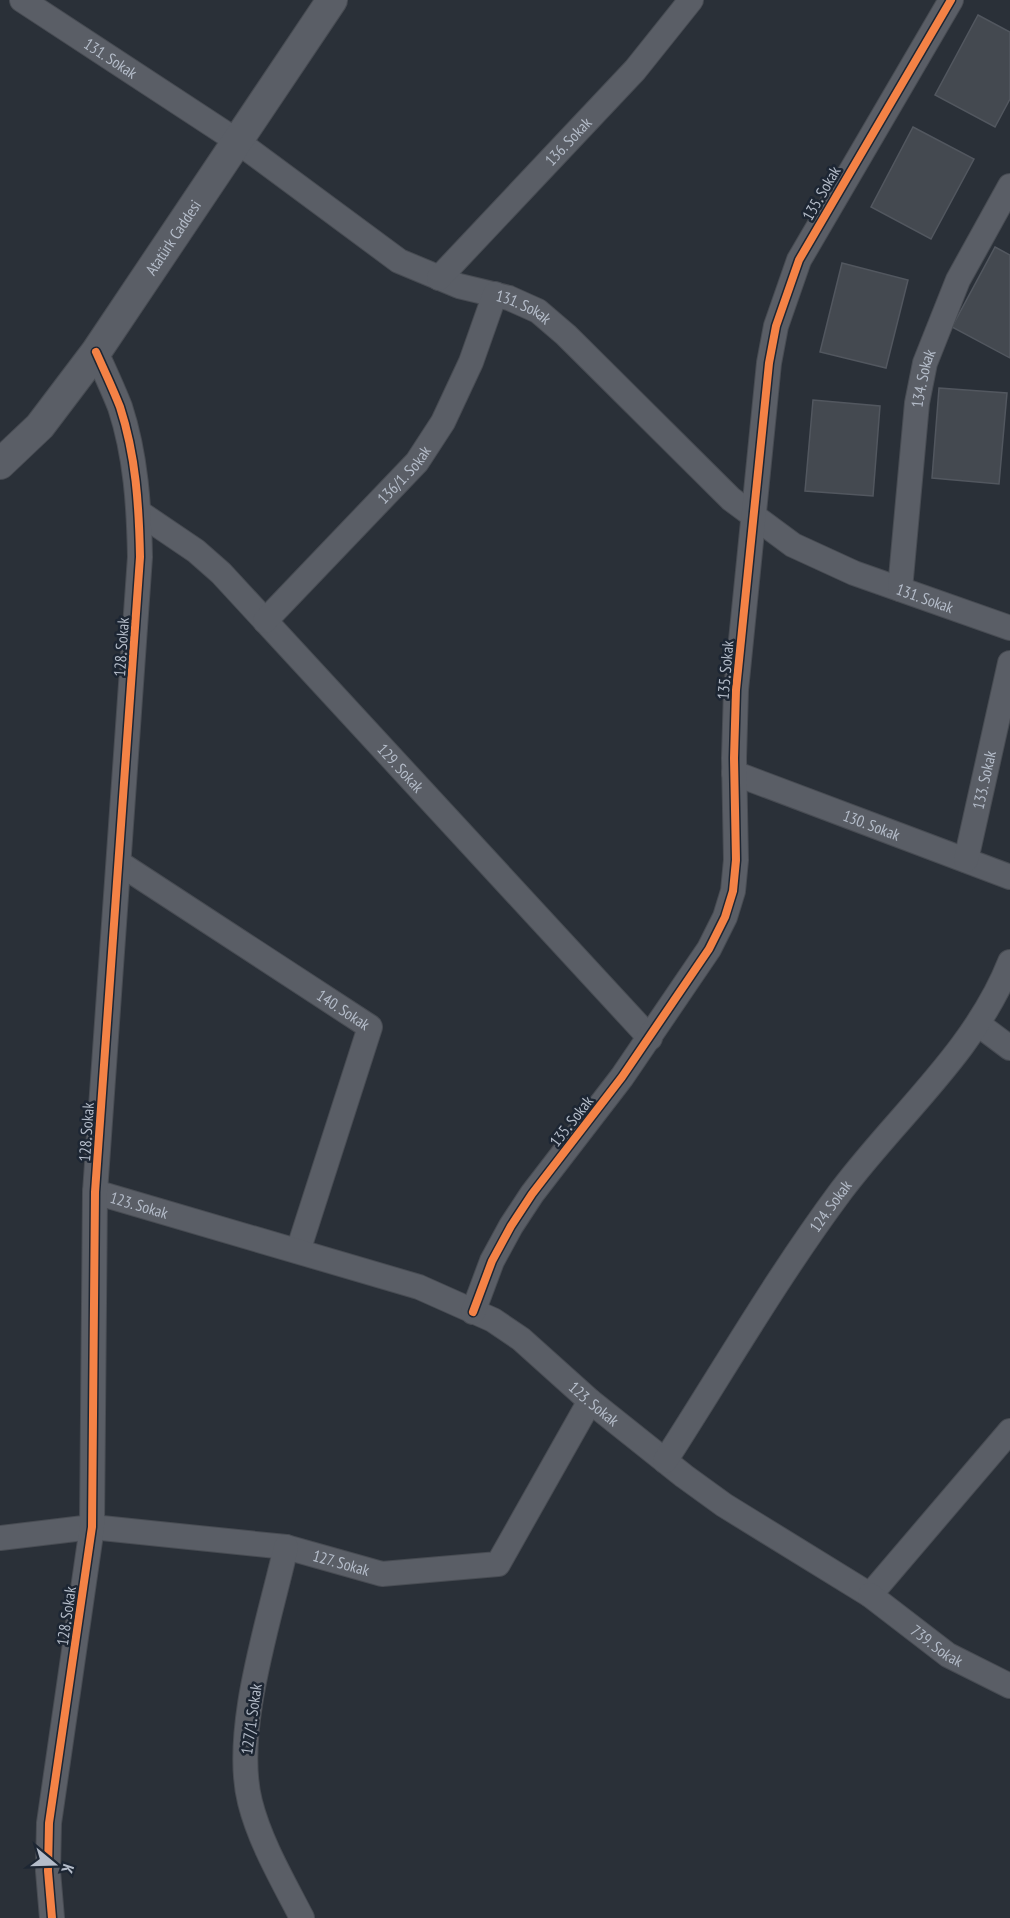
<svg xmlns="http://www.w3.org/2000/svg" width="1010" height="1918" font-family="'PT Sans Narrow',sans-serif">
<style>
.building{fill:#444950;stroke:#52575f;stroke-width:1.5}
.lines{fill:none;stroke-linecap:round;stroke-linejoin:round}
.minor-casing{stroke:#484c53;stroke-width:26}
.tertiary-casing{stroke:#484c53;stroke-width:32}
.minor{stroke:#5a5e66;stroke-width:24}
.tertiary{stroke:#5a5e66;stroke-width:30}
.cycleway-casing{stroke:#1d2633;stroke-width:11}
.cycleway{stroke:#f48246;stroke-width:8}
.labels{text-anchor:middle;stroke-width:5;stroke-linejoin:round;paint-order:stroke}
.street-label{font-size:16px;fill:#b4bcc9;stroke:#1d2633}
</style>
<rect width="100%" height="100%" fill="#2a3038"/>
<!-- building -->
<path class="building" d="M978,15L1010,32V99L995,127L935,95Z
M913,127L974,159L931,239L871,207Z
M995,247L1010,255V358L952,327Z
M842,263L908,280L886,368L820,352Z
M939,388L1007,393L999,484L932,478Z
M813,400L880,406L873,496L805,491Z"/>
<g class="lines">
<defs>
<g id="minor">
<path id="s1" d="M22,0L237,141L399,261L459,286L509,298L538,311L566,335L731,499L793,545L854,573L1010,628"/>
<path id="s2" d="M439,278L635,70L691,0"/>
<path id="s3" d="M140,513L196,551L221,573L650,1038"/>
<path id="s4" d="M900,589L917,403L925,363L958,280L1010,186"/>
<path id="s5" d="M265,621L417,462L443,422L471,362L495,294"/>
<path id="s6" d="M734,773L1010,877"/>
<path id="s7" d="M966,860L1010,663"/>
<path id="s8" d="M119,863L370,1027L298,1251"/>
<path d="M978,1024L1010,1048"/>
<path id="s9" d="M95,1192L419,1287L493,1320L521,1339L590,1401L684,1476L724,1505L870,1595L1010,1431"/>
<path d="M473,1312L492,1261L511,1226L532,1194L622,1077L709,949L725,917L733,891L736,860L734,758L736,690L769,363L776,326L799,260L951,0"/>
<path id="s10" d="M665,1461C723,1371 777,1277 841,1191C898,1115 975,1051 1010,962"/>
<path id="s11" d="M0,1538L92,1527L286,1547L382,1574L498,1564L590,1401"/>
<path d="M286,1547C270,1619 232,1731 250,1802C260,1842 283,1881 302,1918"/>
<path id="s12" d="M870,1595L948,1655L1010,1686"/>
<path d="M52,1918L48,1871L49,1823L92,1527L95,1192L140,557C139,506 136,456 120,407C113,389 104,370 96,352"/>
</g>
<g id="tertiary">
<path id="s13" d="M0,464L40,426L96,352L332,0"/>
</g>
</defs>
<!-- minor casing -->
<use href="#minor" class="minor-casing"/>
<!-- tertiary casing -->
<use href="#tertiary" class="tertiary-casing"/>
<!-- minor -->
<use href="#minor" class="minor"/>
<!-- tertiary -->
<use href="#tertiary" class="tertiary"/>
<defs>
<path id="cycleway" d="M473,1312L492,1261L511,1226L532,1194L622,1077L709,949L725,917L733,891L736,860L734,758L736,690L769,363L776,326L799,260L951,0
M52,1918L48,1871L49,1823L92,1527L95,1192L140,557C139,506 136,456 120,407C113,389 104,370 96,352"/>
</defs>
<!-- cycleway casing -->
<use href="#cycleway" class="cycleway-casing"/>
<!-- cycleway -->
<use href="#cycleway" class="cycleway"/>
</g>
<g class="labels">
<!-- street labels -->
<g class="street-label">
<text dy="6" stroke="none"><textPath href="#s1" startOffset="106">131. Sokak</textPath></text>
<text dy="6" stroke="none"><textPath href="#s2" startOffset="188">136. Sokak</textPath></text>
<text transform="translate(821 193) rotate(-60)" y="6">135. Sokak</text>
<text dy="6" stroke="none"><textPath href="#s13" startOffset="286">Atatürk Caddesi</textPath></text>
<text dy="6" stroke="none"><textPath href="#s1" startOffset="592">131. Sokak</textPath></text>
<text dy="6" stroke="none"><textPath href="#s4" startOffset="212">134. Sokak</textPath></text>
<text dy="6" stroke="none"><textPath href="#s5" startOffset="202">136/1. Sokak</textPath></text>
<text dy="6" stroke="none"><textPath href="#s1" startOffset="1096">131. Sokak</textPath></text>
<text transform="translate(121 647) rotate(-86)" y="6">128. Sokak</text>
<text transform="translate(725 670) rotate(-85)" y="6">135. Sokak</text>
<text dy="6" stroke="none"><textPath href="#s3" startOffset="366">129. Sokak</textPath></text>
<text dy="6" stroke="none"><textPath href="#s7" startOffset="82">133. Sokak</textPath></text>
<text dy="6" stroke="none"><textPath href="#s6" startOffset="147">130. Sokak</textPath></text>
<text dy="6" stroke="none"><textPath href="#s8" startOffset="268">140. Sokak</textPath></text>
<text transform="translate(571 1121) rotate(-52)" y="6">135. Sokak</text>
<text transform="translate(86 1132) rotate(-86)" y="6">128. Sokak</text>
<text dy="6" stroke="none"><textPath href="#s9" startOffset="46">123. Sokak</textPath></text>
<text dy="6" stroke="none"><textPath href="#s10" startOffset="304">124. Sokak</textPath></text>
<text dy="6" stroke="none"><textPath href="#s9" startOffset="550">123. Sokak</textPath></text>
<text dy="6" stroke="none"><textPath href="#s11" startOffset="345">127. Sokak</textPath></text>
<text transform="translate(66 1616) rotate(-82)" y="6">128. Sokak</text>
<text dy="6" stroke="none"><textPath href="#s12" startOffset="84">739. Sokak</textPath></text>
<text transform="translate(251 1719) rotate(-82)" y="6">127/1. Sokak</text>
</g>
</g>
<!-- north arrow -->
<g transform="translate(54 1864) rotate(109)" stroke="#1d2633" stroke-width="4.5" paint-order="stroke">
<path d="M0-4.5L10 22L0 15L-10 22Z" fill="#b4bcc9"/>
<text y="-9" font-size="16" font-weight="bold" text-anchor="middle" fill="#b4bcc9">K</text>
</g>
</svg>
